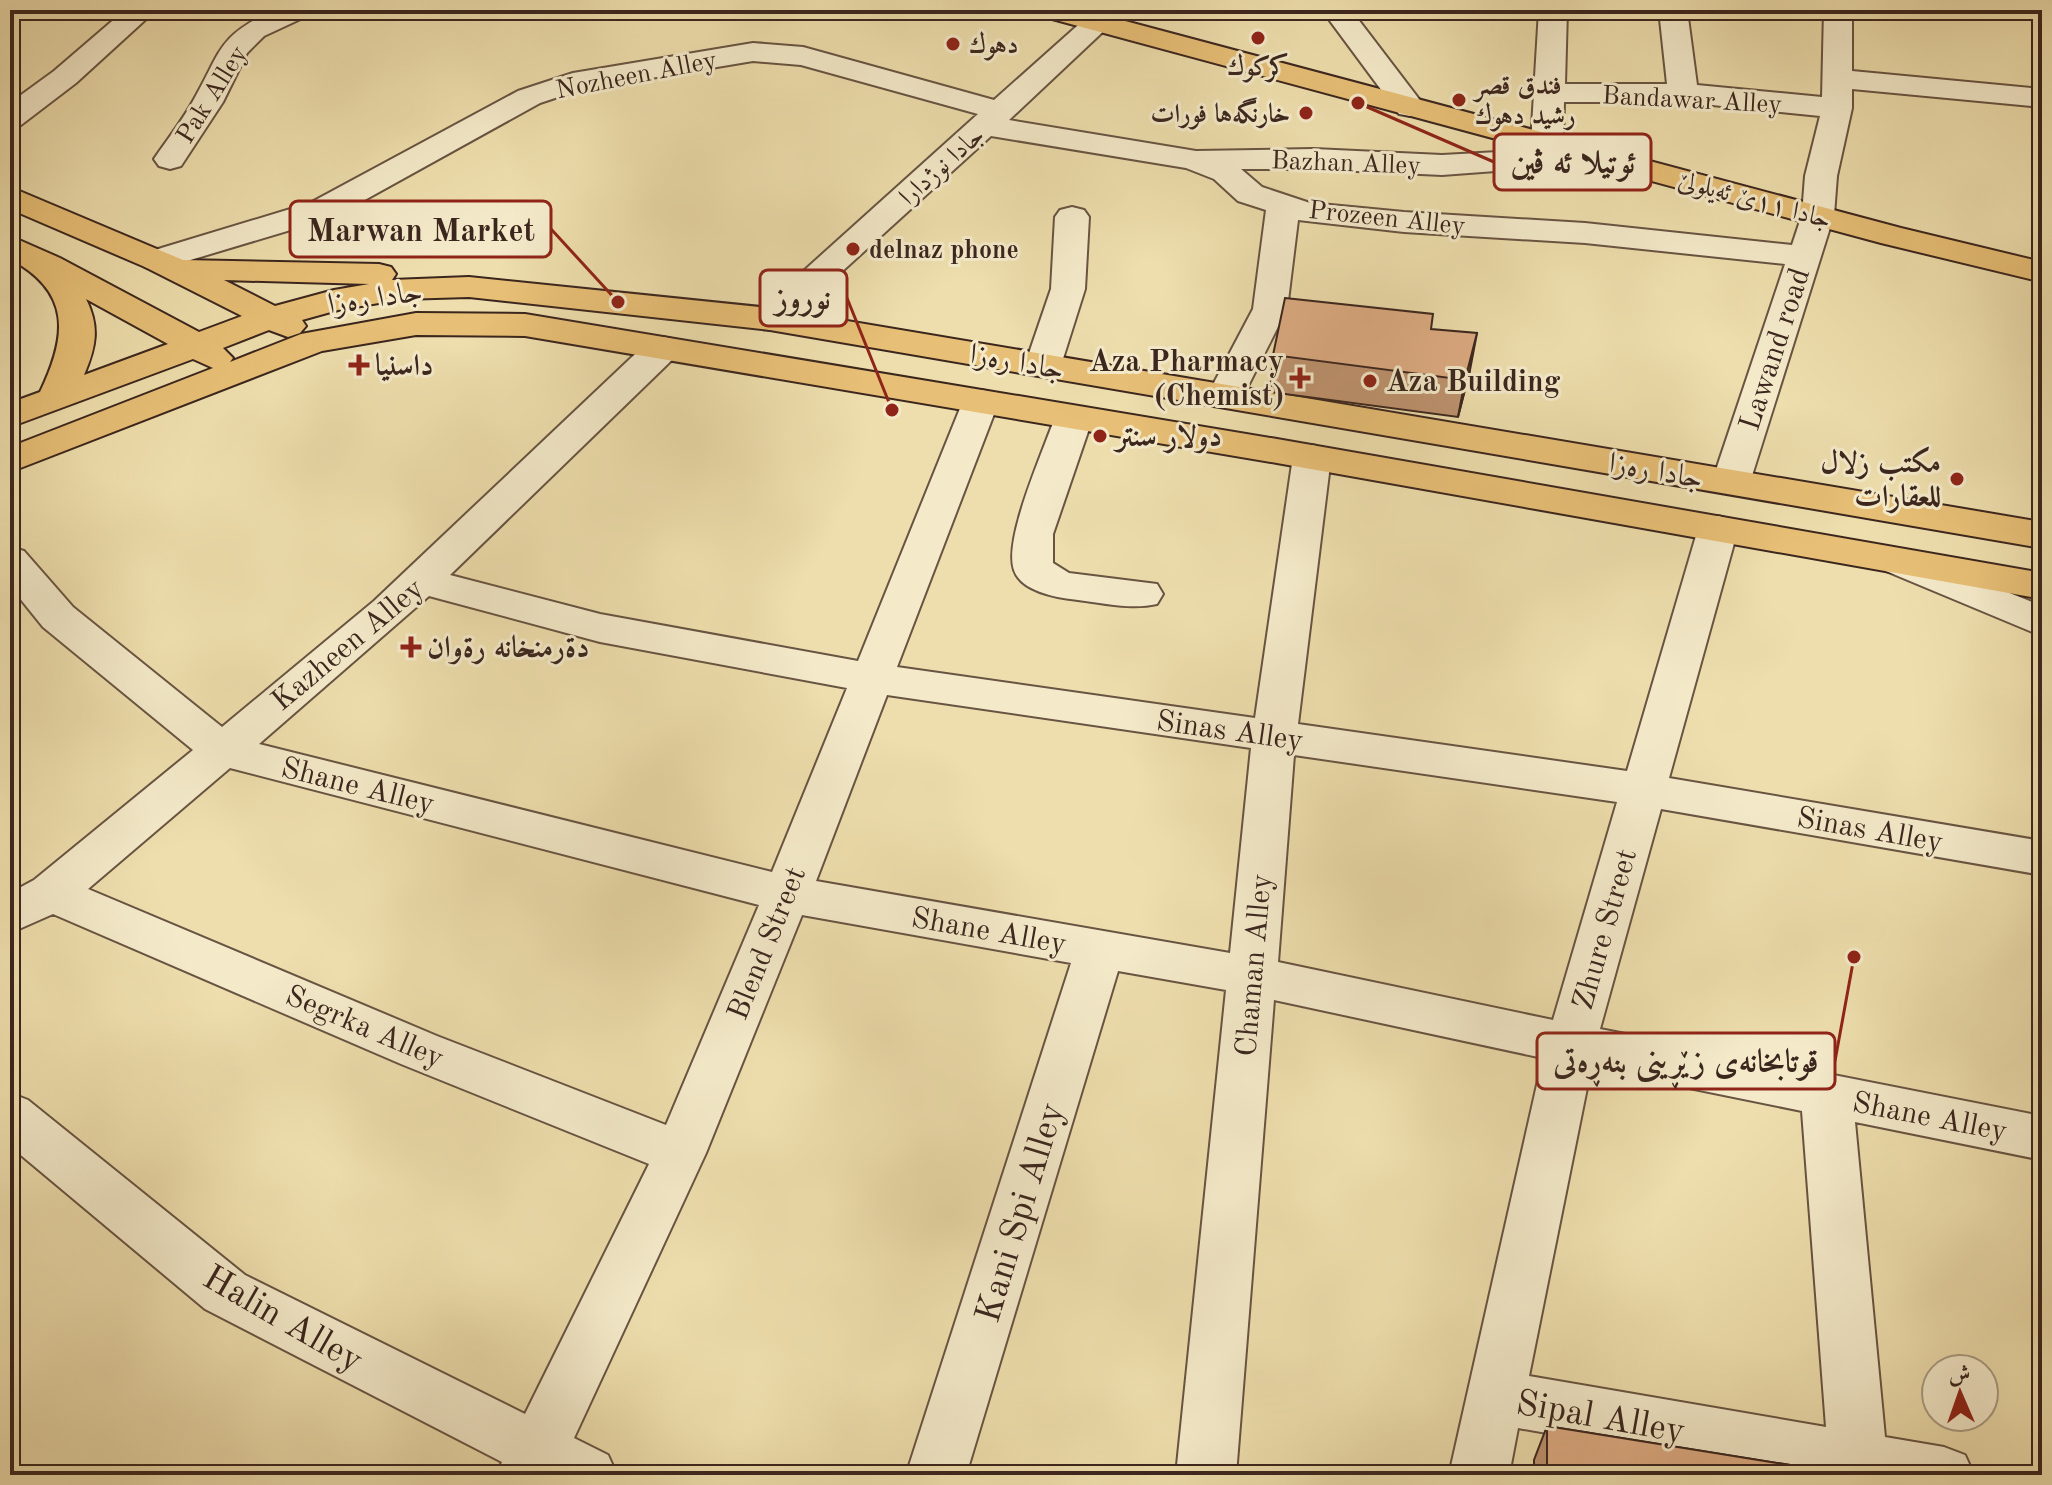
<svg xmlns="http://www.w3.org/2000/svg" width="2052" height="1485" font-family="'Old Standard TT',Amiri,serif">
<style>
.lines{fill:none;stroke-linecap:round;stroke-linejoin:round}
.minor-casing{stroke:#685442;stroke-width:4}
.major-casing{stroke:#3b261e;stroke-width:4}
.highway-casing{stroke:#3b261e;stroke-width:4}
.minor{fill:#f4eaca;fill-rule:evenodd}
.major{fill:#e7bf76;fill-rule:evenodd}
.highway{fill:#e7bf76;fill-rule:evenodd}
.wall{fill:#be9370;stroke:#3b261e;stroke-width:2}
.shaded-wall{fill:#9b785b;stroke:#3b261e;stroke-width:2}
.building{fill:#ddab82;stroke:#3b261e;stroke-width:2}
.poi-dot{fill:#8f2418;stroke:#f4eaca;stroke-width:3}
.labels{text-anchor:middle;stroke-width:6;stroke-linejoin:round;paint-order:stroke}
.far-poi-label{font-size:26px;font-weight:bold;fill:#3b261e;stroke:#f4eaca;text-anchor:start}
.far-street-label{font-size:26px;fill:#3b261e;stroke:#f4eaca}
.street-label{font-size:30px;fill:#3b261e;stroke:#f4eaca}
.poi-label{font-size:30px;font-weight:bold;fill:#3b261e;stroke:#f4eaca;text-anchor:start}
.near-street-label{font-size:36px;fill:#3b261e;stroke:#f4eaca}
.leader{fill:none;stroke:#8f2418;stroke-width:3}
.callout-dot{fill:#8f2418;stroke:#f4eaca;stroke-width:3}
.callout{fill:#f4eaca;stroke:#8f2418;stroke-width:3}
.callout-label{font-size:32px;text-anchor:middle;font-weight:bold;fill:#3b261e}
</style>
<rect width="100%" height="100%" fill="#eedead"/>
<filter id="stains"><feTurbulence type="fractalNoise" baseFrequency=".0025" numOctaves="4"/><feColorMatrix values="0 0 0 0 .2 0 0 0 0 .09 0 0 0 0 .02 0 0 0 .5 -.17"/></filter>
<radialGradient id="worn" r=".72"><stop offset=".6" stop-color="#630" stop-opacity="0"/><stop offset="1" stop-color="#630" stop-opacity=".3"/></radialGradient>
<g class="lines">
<defs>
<path id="minor" d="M125,10H156L76,83L21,125L10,127V103L54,71Z
M274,10H311L307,16L264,36L247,53L223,102L181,166L170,169L159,166L154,159C167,140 182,121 193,101C222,51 216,37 274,10Z
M1095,10H1126L1009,120L1196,151L1314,149L1442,155L1537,150L1531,143L1539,10H1567L1565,84H1667L1659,10H1687L1697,85L1822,97L1824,10H1852V71L2042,89V107L1852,89V108L1837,176L1834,215L1750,482L1745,490L1731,494L1717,490L1712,482L1785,264L1585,243L1404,232L1298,220L1287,309L1243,396L1238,404L1225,407L1212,404L1207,396L1253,309L1266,210L1238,201L1214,179L1186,168L991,136L782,326L770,330L758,326L752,319L758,312L978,114L801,65L753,61L579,90L540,103L334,217L157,270L145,267L140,260L145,253L310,203L518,91L573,73L753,43L803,47L994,100ZM1564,102H1683L1820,116L1805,176L1802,215L1792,245L1585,223L1404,212L1310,203L1262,187L1241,169H1314L1442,175L1606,163L1611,156L1606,149L1595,146L1559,149L1563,143Z
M1322,10H1351L1425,107L1421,114L1410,116L1399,114Z
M1072,207L1084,210L1089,217L1085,289L1061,365L1056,373L1043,376L1030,373L1025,365L1051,289L1055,217L1060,210Z
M663,337L676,340L681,348L676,356L450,575L600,614L858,661L963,401L968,393L981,390L994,393L999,401L897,667L1255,718L1293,457L1299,449L1312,445L1325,449L1331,457L1298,724L1627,771L1698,529L1704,520L1718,516L1732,520L1738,529L1669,778L2042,841V875L1661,809L1600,1029L2042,1116V1160L1855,1122L1885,1437L1944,1447L1965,1455L1974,1475H1785L1518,1428L1509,1475H1449L1543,1058L1274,1000L1236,1475H1176L1226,990L1118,971L966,1475H906L1071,963L802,915L706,1153L574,1438L608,1455L617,1475H496L502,1462L205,1309L10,1146V1093L28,1100L245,1275L525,1414L649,1164L401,1064L53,914L10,933V893L34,880L193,750L43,627L10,586V547L24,551L73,607L222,727L374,601L650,340ZM429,596L600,642L847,688L772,872L259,744ZM887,695L1251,748L1230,953L816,881ZM1294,755L1617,802L1553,1020L1278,962ZM230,768L759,905L666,1125L437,1036L88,889ZM1591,1068L1802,1111L1826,1427L1529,1376Z
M1074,406L1087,409L1093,417L1053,534V563L1069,573L1157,584L1163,594L1157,604C1132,610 1104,603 1078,600C1058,598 1021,592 1014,570C1003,539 1044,450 1055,417L1061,409Z
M1900,549L2042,606V636L1886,571L1880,562L1886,553Z"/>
<path id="major" d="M10,187L183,260L379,264L391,267L396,274L392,280L469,277L770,308L2042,522V548L770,330L469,297L402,299L338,310L302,320L306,326L300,333L288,337L269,330L223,348L233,358L230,362L301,334L416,313L525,314L1277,439L2042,573V599L1277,463L525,336L416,335L322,351L10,472V447L213,368L193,359L10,427V403L40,392C67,336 72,292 10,259V236L60,258L199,332L242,316L145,267L10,209ZM224,280L369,284L334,290L275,306ZM86,299L168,344L84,375C96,347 100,327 86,299Z"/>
<path id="highway" d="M1037,10H1084L1901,228L2042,262V282L1881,243L1041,16Z"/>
</defs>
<!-- minor casing -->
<use href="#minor" class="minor-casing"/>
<!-- major casing -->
<use href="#major" class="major-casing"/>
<!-- highway casing -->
<use href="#highway" class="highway-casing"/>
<!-- minor -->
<use href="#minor" class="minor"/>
<!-- major -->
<use href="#major" class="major"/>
<!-- highway -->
<use href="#highway" class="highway"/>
</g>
<!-- wall -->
<path class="wall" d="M1431,329L1470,370L1458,417L1270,392L1273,355Z
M1547,1426L1852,1475H1534V1460Z"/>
<!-- shaded-wall -->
<path class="shaded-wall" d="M1477,333L1470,370L1458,417L1465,380Z"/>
<!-- building -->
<path class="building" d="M1285,298L1433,314L1431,329L1477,333L1465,380L1273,355Z
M1547,1426L1852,1475H1547Z"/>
<!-- markers -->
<g class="poi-dot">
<circle cx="1258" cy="38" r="8"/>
<circle cx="953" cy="44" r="8"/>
<circle cx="1459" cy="100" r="8"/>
<circle cx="1306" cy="113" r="8"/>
<circle cx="853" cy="249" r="8"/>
<path d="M355 353h8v8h8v8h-8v8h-8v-8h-8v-8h8z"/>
<path d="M1296 366h8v8h8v8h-8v8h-8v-8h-8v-8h8z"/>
<circle cx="1370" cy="381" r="8"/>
<circle cx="1100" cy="436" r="8"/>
<circle cx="1957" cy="479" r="8"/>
<path d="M407 635h8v8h8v8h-8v8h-8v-8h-8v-8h8z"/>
</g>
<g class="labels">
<!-- far-poi labels -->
<g class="far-poi-label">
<text x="969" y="53">دهوك</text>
<text x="1258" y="75" text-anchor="middle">كركوك</text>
<text x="1475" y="94">فندق قصر<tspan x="1475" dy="30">رشيد دهوك</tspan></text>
<text x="1290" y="122" text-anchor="end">خارنگەها فورات</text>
<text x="869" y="258">delnaz phone</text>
</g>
<!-- far-street labels -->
<g class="far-street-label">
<text transform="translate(636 74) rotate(-11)" y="9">Nozheen Alley</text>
<text transform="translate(211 94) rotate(-58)" y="9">Pak Alley</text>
<text transform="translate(1692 99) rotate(3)" y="9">Bandawar Alley</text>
<text transform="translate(1346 162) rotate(2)" y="9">Bazhan Alley</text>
<text transform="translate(941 165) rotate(-42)" y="9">جادا نوژدارا</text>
<text transform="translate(1755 199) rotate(15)" y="9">جادا ١١ێ ئه‌یلولێ</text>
<text transform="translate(1387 217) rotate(6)" y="9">Prozeen Alley</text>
</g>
<!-- street labels -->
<g class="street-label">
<text transform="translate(375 297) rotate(-8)" y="10">جادا ره‌زا</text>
<text transform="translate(1774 349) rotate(-72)" y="10">Lawand road</text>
<text transform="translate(1017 361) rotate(10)" y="10">جادا ره‌زا</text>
<text transform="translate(1656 470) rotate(10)" y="10">جادا ره‌زا</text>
<text transform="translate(347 644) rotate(-40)" y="10">Kazheen Alley</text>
<text transform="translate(1230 730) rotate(8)" y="10">Sinas Alley</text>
<text transform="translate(358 785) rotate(14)" y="10">Shane Alley</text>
<text transform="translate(1870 829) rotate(10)" y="10">Sinas Alley</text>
<text transform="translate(1604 929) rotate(-74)" y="10">Zhure Street</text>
<text transform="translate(989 930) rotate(10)" y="10">Shane Alley</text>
<text transform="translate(766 943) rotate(-68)" y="10">Blend Street</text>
<text transform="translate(1253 965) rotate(-85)" y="10">Chaman Alley</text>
<text transform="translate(365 1026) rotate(23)" y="10">Segrka Alley</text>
<text transform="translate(1930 1116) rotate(11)" y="10">Shane Alley</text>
</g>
<!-- poi labels -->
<g class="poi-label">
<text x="1284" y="371" text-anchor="end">Aza Pharmacy<tspan x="1284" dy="34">(Chemist)</tspan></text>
<text x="375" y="375">داسنيا</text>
<text x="1386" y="391">Aza Building</text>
<text x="1116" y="446">دولار سنتر</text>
<text x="1941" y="472" text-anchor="end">مكتب زلال<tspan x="1941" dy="34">للعقارات</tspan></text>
<text x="427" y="657">دةرمنخانه رةوان</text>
</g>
<!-- near-street labels -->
<g class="near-street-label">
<text transform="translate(1018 1212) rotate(-73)" y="13">Kani Spi Alley</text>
<text transform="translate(284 1317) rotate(30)" y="13">Halin Alley</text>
<text transform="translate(1601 1415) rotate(10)" y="13">Sipal Alley</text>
</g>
</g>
<!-- callouts -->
<path class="leader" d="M1358 103L1494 162M618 302L551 229M892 410L847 298M1854 957L1835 1061"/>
<g class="callout-dot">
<circle cx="1358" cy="103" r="8"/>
<circle cx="618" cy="302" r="8"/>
<circle cx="892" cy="410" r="8"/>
<circle cx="1854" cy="957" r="8"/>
</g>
<g class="callout">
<rect x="1494" y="134" width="157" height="56" rx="8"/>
<rect x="290" y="201" width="261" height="56" rx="8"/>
<rect x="760" y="270" width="87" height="56" rx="8"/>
<rect x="1537" y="1033" width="298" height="56" rx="8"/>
</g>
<g class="callout-label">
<text x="1573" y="173">ئوتيلا ئه ڤين</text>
<text x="421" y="241">Marwan Market</text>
<text x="803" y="309">نوروز</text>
<text x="1686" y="1072">قوتابخانەی زێڕینی بنەڕەتی</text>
</g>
<!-- margin -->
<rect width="2052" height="1485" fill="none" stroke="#eedead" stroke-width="40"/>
<rect x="12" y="12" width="2028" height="1461" fill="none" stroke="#3b261e" stroke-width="4"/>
<rect x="20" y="20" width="2012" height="1445" fill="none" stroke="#3b261e" stroke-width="2"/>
<!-- north arrow -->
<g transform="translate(1960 1393) rotate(358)"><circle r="38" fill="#f4eaca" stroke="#aa9c85" stroke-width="2"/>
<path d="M0-6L14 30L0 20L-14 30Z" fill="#8f2418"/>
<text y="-12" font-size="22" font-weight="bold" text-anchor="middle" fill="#3b261e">ش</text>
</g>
<rect width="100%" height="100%" filter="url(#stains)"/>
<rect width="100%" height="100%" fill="url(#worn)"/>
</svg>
